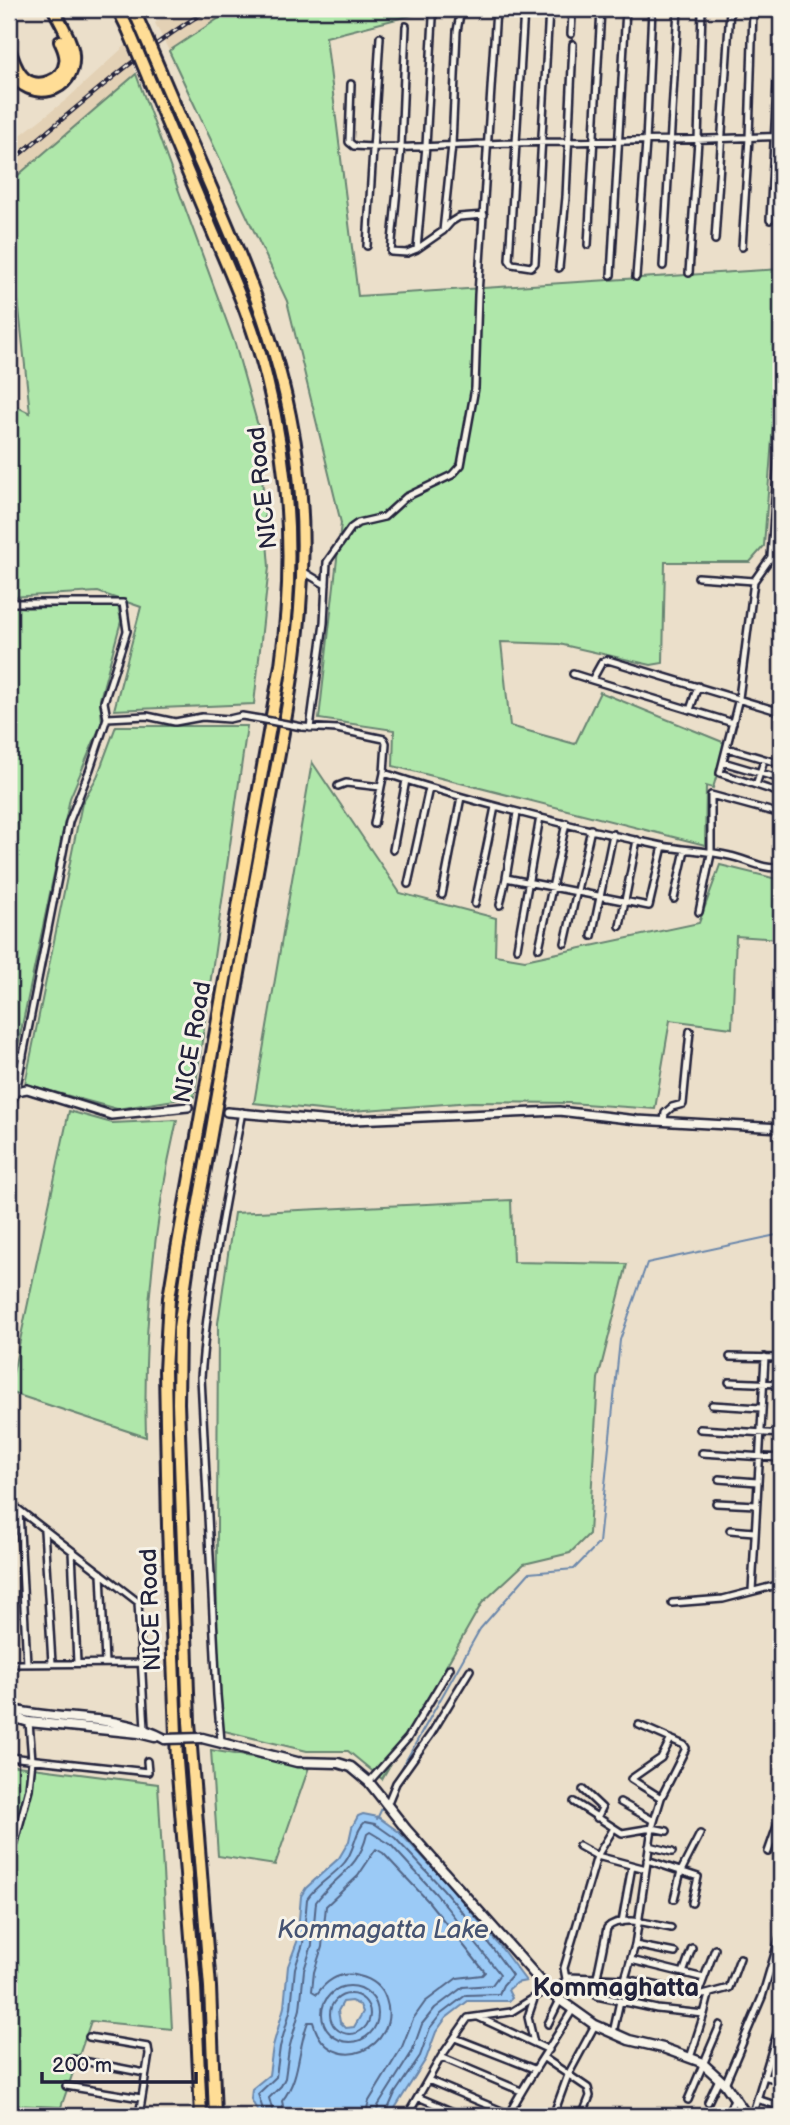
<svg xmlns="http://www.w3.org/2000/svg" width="790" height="2125" font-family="'Balsamiq Sans',sans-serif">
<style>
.built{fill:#e3d1b5}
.green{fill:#afe7aa;stroke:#688472;stroke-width:2}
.water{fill:#9bcaf6;stroke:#6b87ab;stroke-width:2;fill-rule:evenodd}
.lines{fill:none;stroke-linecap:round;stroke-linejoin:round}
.shore{stroke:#526586;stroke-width:2}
.stream{stroke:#6b87ab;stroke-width:2}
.tertiary-tunnel{stroke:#c3b9ad;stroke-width:7;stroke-dasharray:7 3.5;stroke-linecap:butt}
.minor-casing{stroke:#22223b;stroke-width:10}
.tertiary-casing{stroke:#22223b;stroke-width:12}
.secondary-casing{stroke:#22223b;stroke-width:13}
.motorway-casing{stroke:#22223b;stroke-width:16}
.minor{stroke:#f7f3e8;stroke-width:5}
.tertiary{stroke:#f7f3e8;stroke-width:7}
.secondary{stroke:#f7f3e8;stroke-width:8}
.motorway{stroke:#ffdd96;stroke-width:10}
.rail-casing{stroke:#22223b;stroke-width:4.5}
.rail{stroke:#f7f3e8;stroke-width:2;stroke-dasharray:5;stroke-linecap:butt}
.minor-bridge-casing{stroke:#22223b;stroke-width:10;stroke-linecap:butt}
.secondary-bridge-casing{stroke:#22223b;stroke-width:13;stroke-linecap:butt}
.motorway-bridge-casing{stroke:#22223b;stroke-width:16;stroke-linecap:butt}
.minor-bridge{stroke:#f7f3e8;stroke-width:5}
.secondary-bridge{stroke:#f7f3e8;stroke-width:8}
.motorway-bridge{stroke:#ffdd96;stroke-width:10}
.labels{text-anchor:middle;stroke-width:6;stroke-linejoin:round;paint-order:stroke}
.street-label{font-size:24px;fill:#22223b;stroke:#f7f3e8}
.water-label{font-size:26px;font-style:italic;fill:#465473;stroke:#f7f3e8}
.neighbourhood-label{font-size:26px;font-weight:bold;fill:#22223b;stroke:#f7f3e8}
</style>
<rect width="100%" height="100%" fill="#ebdfca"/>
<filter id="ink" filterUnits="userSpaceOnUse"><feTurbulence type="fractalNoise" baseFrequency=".0143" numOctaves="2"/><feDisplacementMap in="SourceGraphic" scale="14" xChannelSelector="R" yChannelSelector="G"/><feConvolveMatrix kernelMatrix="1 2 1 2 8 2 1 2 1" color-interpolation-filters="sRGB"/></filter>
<g filter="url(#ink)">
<!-- built -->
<path class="built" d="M175,9H233L169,51L155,23Z
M126,45L136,74L9,183V144L66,100Z"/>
<!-- green -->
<path class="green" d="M233,9H436L326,37L358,296L781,269V319L764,546L750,562H665L663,663L651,665L559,644L501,642L510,726L575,744L600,692L730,745L723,754L713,788L706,786L705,845L393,766L394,730L319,719L341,523L287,301L169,51Z
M136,74L235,344L258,426L269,567L254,704L114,710L141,607L98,592L9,597V403L30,413L9,214V183Z
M118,605L121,621L100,699L102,722L70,798L17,1050L9,1046V606L27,608Z
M116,726H247L194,1097L117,1109L25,1084L82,803L97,777Z
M312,762L400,893L496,918L495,955L525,960L699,923L720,865L781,880V939L736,936L732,1028L670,1020L655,1109L569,1103L472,1102L339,1112L254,1103Z
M69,1111L112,1123L177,1120C153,1224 143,1330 146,1437L9,1392Z
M511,1200L513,1262L627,1264L598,1379L589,1534L570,1553L524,1564L482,1603L382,1779L348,1751H307L216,1729L218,1323L234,1213Z
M211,1750L309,1767L275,1865L218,1856Z
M9,1765L158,1784L172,2029L91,2021L61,2107L9,2105Z"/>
<!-- water -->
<path class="water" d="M363,1814L378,1817L399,1832L448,1884L499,1945L526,1981L516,1983L508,1990L512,1998L509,2001H468L446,2018L436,2032L426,2059L390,2116H260L251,2099L252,2089L269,2075L273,2046L284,2007L288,1966L297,1942L301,1896L306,1888L339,1858L349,1841L352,1827L358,1816ZM351,2001L360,2005L363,2012L354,2027L346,2028L340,2022L338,2011L343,2002Z"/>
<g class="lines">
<!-- shore -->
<path class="shore" d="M322 2014a28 28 0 1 1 56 0a28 28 0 1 1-56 0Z
M330 2014a20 20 0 1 1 40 0a20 20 0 1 1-40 0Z
M265,2116L258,2094L276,2077L280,2047L291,2008L295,1968L303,1944L307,1899C316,1884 334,1876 345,1862C355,1850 355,1830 365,1822L375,1824L395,1838L443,1889L493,1949L512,1975L503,1985L499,1994L466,1995L441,2014L430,2028L420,2056L395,2093L385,2116
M274,2116L269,2098L281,2086L285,2078L289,2049L300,2009L304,1970L312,1945L316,1902C335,1876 359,1869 367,1834L370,1832L390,1844L436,1894L500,1974L492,1985L463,1987L435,2008L422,2024L412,2052L378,2106L376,2116
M285,2116L282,2101C301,2077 297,2050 308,2022H313C329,2081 403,2048 386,1999C382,1986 371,1979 359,1976C341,1971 327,1980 317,1994L312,1991L314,1972L322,1947L326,1906L358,1876L376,1849L383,1853L428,1901L485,1972L482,1975L457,1978L425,2002L413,2019L402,2047L369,2101L365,2116"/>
<!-- stream -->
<path class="stream" d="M781,995L776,1003L781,1034
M395,1780L480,1629L529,1573L574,1569L599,1543L620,1340L647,1263L781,1234
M387,1797L392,1785
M377,1819L383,1806"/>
<!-- tertiary-tunnel -->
<path class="tertiary-tunnel" d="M188,1107L219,1111"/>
<defs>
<path id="minor" d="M524,9L509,260L512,264L531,267L535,263L549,9
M406,26L401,148L391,252L407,253L417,249L426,146L433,18
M571,34L572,15L576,9
M351,84L349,142L354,146C407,150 461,144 514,143C603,141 692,141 781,136
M770,220L781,9
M443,231L452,145L457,31L461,9
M715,240L730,9
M588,245L601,9
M367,246L380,37
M742,247L749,138L753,9
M417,249L443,231L451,222L459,217L484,215
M663,266L678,9
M559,268L566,197L573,44
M689,273L698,140L702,9
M611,275L626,9
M636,277L646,142L652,9
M304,572L326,585
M698,577L754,581
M9,603H123L127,631L104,702L107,718
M573,674L592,680L602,662L608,660L781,712
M592,680L733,723
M690,710L698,686
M302,727L337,729L384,739L386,743L384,773
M310,728L324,623L327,562L351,528L358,523L384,517L406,497L452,475L461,465L475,388L478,295L496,9
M727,748L781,764
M723,762L781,779
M756,785L763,764
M338,786L346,783L381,787L384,773C475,803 568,826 662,846C684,850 708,851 730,856C746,859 765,871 781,867
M780,793L720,773L739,698L754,581L771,557L781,414
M517,813L506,878L649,906L663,846
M374,824L381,787
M393,850L406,780
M408,884L429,788
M442,895L461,797
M674,899L685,850
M475,904L495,807
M500,905L506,878
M699,912L711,854V795L781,814
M620,926L637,840
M592,936L613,834
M565,943L591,829
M517,948L540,817
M539,948L566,823
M9,1051L23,1057
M16,1091L69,822L90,769L107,718L147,716L175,722L202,717L229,719L242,716L260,719
M664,1121L665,1113L672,1107L683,1104L690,1031
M730,1357L781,1358
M729,1382L781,1384
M712,1405L761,1408
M700,1429L781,1434
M702,1453L781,1458
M719,1479L757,1482
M9,1502L138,1602L145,1729
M716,1503L756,1505
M19,1511L27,1664
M44,1530L52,1663
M730,1530L754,1532
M72,1551L77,1663
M101,1573L105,1663
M752,1591L765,1357
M672,1603L723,1599L781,1584
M9,1664L142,1663
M221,1741L217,1695L201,1377C208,1288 225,1200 242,1112
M9,1757L148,1772L147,1761
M369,1782L408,1738L450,1668
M583,1790L602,1808L597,1818
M661,1798L631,1779L661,1758L671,1739
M574,1802L622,1833L652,1828L667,1831
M620,1802L654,1821
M387,1805L396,1783L431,1734L470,1670
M579,1846L597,1856L646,1869
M649,1846L672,1852
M768,1852L781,1815
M647,1860L698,1877L692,1903
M9,1865L29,1789L32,1760L29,1722
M674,1899L681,1871L700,1834
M622,1922L632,1866
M635,1945L675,1953
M631,1960L704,1978
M683,1973L692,1948
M597,1977L607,1928C621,1914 654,1925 671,1928
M566,1979L564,1968L597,1856L614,1828
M625,1979L703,1995L729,1988L740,1958
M698,1994L715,1949
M553,1995L568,1977L625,1979L635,1945L652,1828L661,1798L686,1748L684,1745L639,1725
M597,1996L657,2009L704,2014L690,2058
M534,1999L528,2017L534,2043
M704,2014L709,1995
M478,2017L549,2050
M548,2024L560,2000
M613,2033L620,2001
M89,2037L148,2047L149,2054L139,2116
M455,2038L534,2069
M771,2053L781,2056
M441,2057L521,2091
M544,2058L588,2088L590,2096L582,2116
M73,2059L145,2073
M764,2076L781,2081
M428,2080L509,2114
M725,2084L762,1997L781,1933
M66,2086L141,2098
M418,2097L463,2116
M757,2099L781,2107
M688,2100L720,2025
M708,2102L719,2079
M407,2116L441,2057L468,2018L511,2012L548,1989
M508,2116C527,2079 552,2045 573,2009
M553,2116L568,2075L595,2025
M727,2116L734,2099
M752,2116L781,2020"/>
<path id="tertiary" d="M9,1105L16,1091L27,1089L111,1115L188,1107
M227,1112L332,1121L559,1111L637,1120L781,1128"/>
<path id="secondary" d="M9,1709C59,1722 119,1713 165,1739
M9,1716L29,1722L139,1733L155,1737
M202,1738L297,1762L338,1763L351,1767L369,1782L406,1829L553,1995L595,2025L629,2040L663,2048L701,2062L725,2084L747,2116"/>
<path id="motorway" d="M118,9L128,29
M9,49C13,59 16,72 25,79C39,90 63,80 65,63C67,55 63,48 60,41
M9,70C30,105 76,93 73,55C72,40 60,23 54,9
M161,73C208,185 266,296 290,416C323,575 285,715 257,871C234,999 213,1128 189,1257L179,1328L178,1403L189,1722L210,1987L215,2116
M148,77C169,128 191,179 212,230C233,279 255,328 267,380C291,475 294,569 281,665L176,1255L169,1298L165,1371L168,1526L177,1761L195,1987L201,2116"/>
</defs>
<!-- minor casing -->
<use href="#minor" class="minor-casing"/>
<!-- tertiary casing -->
<use href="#tertiary" class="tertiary-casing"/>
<!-- secondary casing -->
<use href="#secondary" class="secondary-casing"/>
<!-- motorway casing -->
<use href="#motorway" class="motorway-casing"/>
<!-- minor -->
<use href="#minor" class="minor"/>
<!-- tertiary -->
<use href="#tertiary" class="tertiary"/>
<!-- secondary -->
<use href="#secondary" class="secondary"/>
<!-- motorway -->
<use href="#motorway" class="motorway"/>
<defs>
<path id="rail" d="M9,163C75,110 136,53 209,9"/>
</defs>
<!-- rail casing -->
<use href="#rail" class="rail-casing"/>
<!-- rail -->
<use href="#rail" class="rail"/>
<defs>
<path id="minor-bridge" d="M260,719L302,727"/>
<path id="secondary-bridge" d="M165,1739L202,1738"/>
<path id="motorway-bridge" d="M136,15L161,73
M128,29L148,77"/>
</defs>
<!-- minor-bridge casing -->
<use href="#minor-bridge" class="minor-bridge-casing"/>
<!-- secondary-bridge casing -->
<use href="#secondary-bridge" class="secondary-bridge-casing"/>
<!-- motorway-bridge casing -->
<use href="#motorway-bridge" class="motorway-bridge-casing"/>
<!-- minor-bridge -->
<use href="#minor-bridge" class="minor-bridge"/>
<!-- secondary-bridge -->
<use href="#secondary-bridge" class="secondary-bridge"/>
<!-- motorway-bridge -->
<use href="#motorway-bridge" class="motorway-bridge"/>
</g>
</g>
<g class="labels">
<!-- street labels -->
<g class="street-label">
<text transform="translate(262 488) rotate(-96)" y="8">NICE Road</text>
<text transform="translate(192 1042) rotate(-80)" y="8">NICE Road</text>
<text transform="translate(150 1610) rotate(-92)" y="8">NICE Road</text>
</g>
<!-- water labels -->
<g class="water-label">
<text x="383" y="1938">Kommagatta Lake</text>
</g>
<!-- neighbourhood labels -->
<g class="neighbourhood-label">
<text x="616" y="1996">Kommaghatta</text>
</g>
</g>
<!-- margin -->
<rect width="790" height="2125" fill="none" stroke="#f7f3e8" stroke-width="35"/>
<rect x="18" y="18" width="755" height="2090" fill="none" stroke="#22223b" stroke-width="2.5" filter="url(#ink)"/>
<!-- scale -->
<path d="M42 2072v10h154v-10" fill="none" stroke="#22223b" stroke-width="3.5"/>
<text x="52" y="2072" font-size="21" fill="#22223b" stroke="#f7f3e8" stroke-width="5" paint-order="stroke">200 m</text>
</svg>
